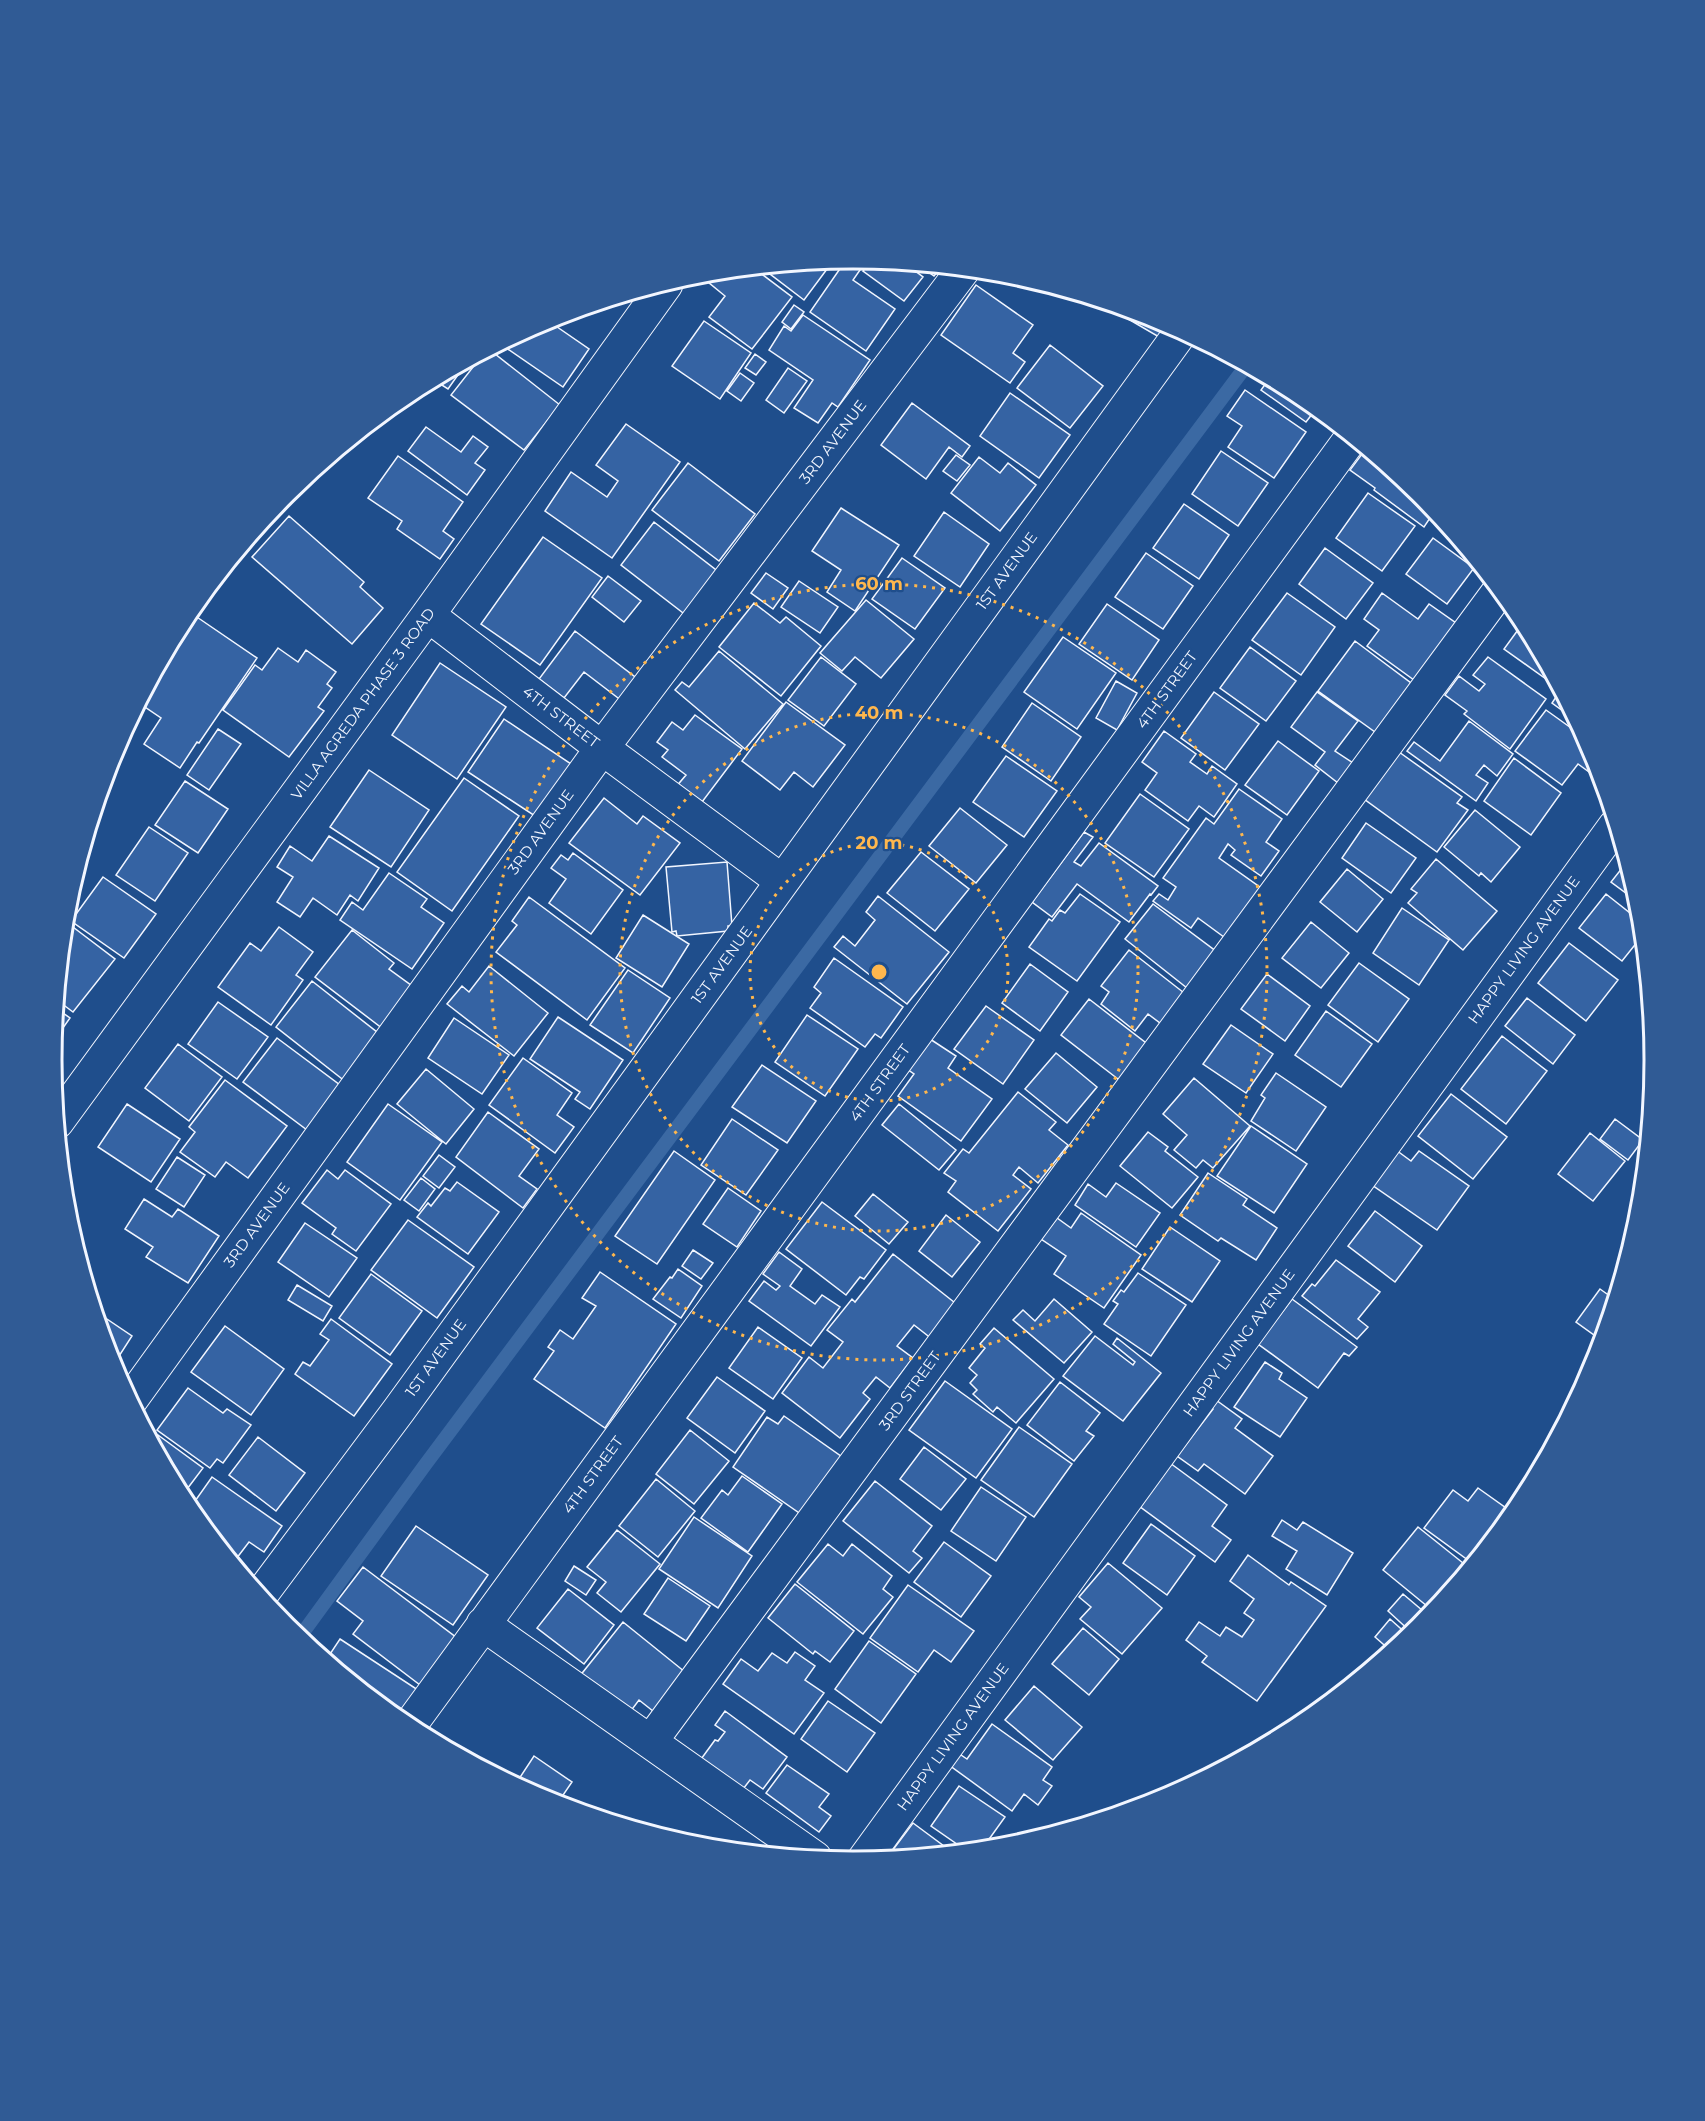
<svg xmlns="http://www.w3.org/2000/svg" width="1705" height="2121" font-family="Montserrat,sans-serif">
<style>
.lines{fill:none;stroke-linecap:round;stroke-linejoin:round}
.stream{stroke:#3b69a3;stroke-width:14}
.building{fill:#3563a3;stroke:#f2f6ff;stroke-width:1.5}
.minor-casing{stroke:#f2f6ff;stroke-width:35}
.minor{stroke:#1f4e8c;stroke-width:33}
.ring{fill:none;stroke:#ffb74d;stroke-width:3;stroke-dasharray:3 6}
.labels{text-anchor:middle;stroke-width:4.5;stroke-linejoin:round;paint-order:stroke}
.street-label{font-size:15px;fill:#f2f6ff;stroke:#1f4e8c}
.rim{fill:none;stroke:#f2f6ff;stroke-width:3}
.centre{fill:#ffb74d;stroke:#1f4e8c;stroke-width:3}
.ring-label{font-size:18px;text-anchor:middle;font-weight:bold;fill:#ffb74d;stroke:#1f4e8c;stroke-width:4.5;stroke-linejoin:round;paint-order:stroke}
</style>
<rect width="100%" height="100%" fill="#1f4e8c"/>
<g class="lines">
<!-- stream -->
<path class="stream" d="M299,1638L425,1465L1246,366"/>
</g>
<!-- building -->
<path class="building" d="M853,259L867,260L853,280L895,309L866,351L810,312L846,260Z
M833,261L804,300L762,268L759,272L792,297L752,349L709,317L725,296L708,282L715,272Z
M871,261L906,264L923,277L904,301L863,271Z
M920,266L941,268L934,276Z
M976,285L1033,325L1013,353L1025,362L1010,383L941,335Z
M1099,302L1160,320L1166,324L1159,337Z
M794,305L804,312L791,329L782,322Z
M803,315L870,360L838,407L832,403L818,423L794,408L813,380L769,350L784,326L791,331Z
M547,320L589,349L563,387L502,345Z
M704,321L751,353L720,399L672,366Z
M1050,345L1103,386L1070,428L1017,388Z
M490,350L560,405L524,450L451,395L484,353Z
M755,354L766,362L756,375L745,368Z
M467,362L448,389L434,380Z
M788,368L807,381L784,413L766,400Z
M740,373L754,383L741,401L727,391Z
M1269,379L1298,394L1316,409L1306,422L1261,390Z
M1245,390L1306,432L1274,478L1228,447L1242,426L1227,416Z
M1010,393L1070,435L1039,478L980,436Z
M912,403L970,446L962,457L949,447L926,479L881,445Z
M626,424L680,462L612,558L545,511L571,472L607,497L618,481L596,465Z
M426,427L461,452L473,436L488,447L475,463L485,470L467,495L408,451Z
M1221,451L1268,483L1238,526L1192,494Z
M1362,454L1387,472L1389,469L1419,494L1434,512L1424,527L1374,490L1375,488L1350,470Z
M956,455L970,465L957,481L943,471Z
M398,456L463,502L443,531L454,539L440,559L397,529L402,521L368,498Z
M979,457L1000,473L1008,463L1036,485L1000,531L951,493Z
M688,463L755,514L719,561L652,510Z
M1368,493L1415,526L1382,571L1336,538Z
M1184,504L1229,535L1199,579L1153,548Z
M841,508L899,545L855,611L827,592L841,570L812,551Z
M944,512L989,544L960,587L914,556Z
M289,516L364,582L360,587L383,608L352,644L252,557Z
M654,522L720,573L687,616L621,565Z
M543,537L602,578L540,665L481,624Z
M1433,538L1474,568L1447,604L1406,574Z
M1325,548L1373,583L1346,619L1299,584Z
M1146,553L1193,586L1163,629L1115,597Z
M902,558L945,588L915,629L872,599Z
M766,573L788,588L773,609L751,593Z
M608,576L641,601L624,622L592,597Z
M799,581L838,607L820,633L781,607Z
M1287,593L1335,627L1301,675L1252,640Z
M1382,593L1418,619L1429,604L1456,623L1414,680L1367,646L1379,630L1364,619Z
M866,600L914,639L881,678L855,657L842,671L820,653Z
M754,603L780,623L786,617L821,646L781,696L719,647Z
M1107,604L1159,640L1132,680L1079,644Z
M191,613L257,658L199,743L197,742L180,768L144,744L161,718L139,703L173,640Z
M1523,623L1550,673L1546,679L1504,649Z
M575,631L639,680L622,701L584,672L564,698L539,679Z
M1063,637L1116,673L1077,729L1024,692Z
M1355,641L1411,683L1375,732L1318,691Z
M1250,647L1296,681L1266,721L1220,688Z
M278,648L298,662L306,650L336,672L327,684L332,688L318,707L324,711L289,757L223,710L255,665L262,670Z
M719,651L783,704L745,749L675,690L682,682L689,687Z
M821,657L856,684L824,726L788,700Z
M1488,657L1546,699L1510,749L1464,714L1467,711L1445,695L1459,676L1479,691L1485,684L1473,675Z
M440,663L506,707L457,779L392,735Z
M1116,681L1137,693L1117,730L1096,718Z
M1560,691L1574,719L1552,703Z
M1214,692L1259,724L1225,770L1181,738Z
M1317,692L1358,721L1335,751L1353,763L1338,783L1315,765L1325,752L1291,727Z
M786,702L845,745L813,787L794,772L780,790L742,761Z
M1032,703L1081,737L1051,781L1002,747Z
M1546,710L1585,738L1593,754L1600,780L1578,764L1562,785L1515,751Z
M695,715L742,749L699,806L675,788L686,775L662,757L668,750L657,742L672,722L683,730Z
M504,719L571,764L535,816L468,772Z
M1469,721L1513,754L1497,776L1484,765L1476,775L1488,783L1476,801L1407,751L1414,742L1440,761Z
M218,729L241,744L209,790L187,775Z
M1164,731L1196,754L1190,762L1207,774L1212,766L1237,784L1214,817L1199,806L1188,821L1145,790L1157,773L1142,762Z
M1278,741L1319,771L1287,815L1245,785Z
M1399,752L1462,797L1457,803L1468,810L1437,852L1364,799Z
M1006,756L1057,791L1024,837L973,802Z
M1514,758L1561,793L1531,835L1484,801Z
M369,770L429,810L391,867L330,827Z
M464,778L519,816L452,911L397,872Z
M185,781L228,809L198,853L155,825Z
M1239,789L1282,819L1266,842L1279,851L1261,876L1231,855L1235,850L1228,844L1219,858L1264,890L1228,940L1198,918L1191,928L1153,901L1159,894L1168,900L1176,887L1163,878L1206,818L1214,824Z
M1140,794L1189,829L1154,877L1105,843Z
M604,798L637,824L643,816L680,843L640,895L569,843Z
M960,808L1007,845L976,883L929,846Z
M1475,810L1520,847L1491,882L1481,873L1479,876L1444,847Z
M1366,823L1416,858L1391,893L1342,858Z
M149,827L188,853L155,901L116,875Z
M1084,832L1093,837L1074,862L1081,866L1099,843L1158,886L1151,895L1150,894L1129,922L1077,884L1052,917L1032,902Z
M329,836L379,868L358,901L350,895L337,915L313,898L300,917L277,902L293,877L277,867L290,846L312,861Z
M921,852L969,889L935,931L887,893Z
M573,853L623,890L591,934L549,903L566,879L551,868L561,855L568,860Z
M1436,859L1497,911L1463,950L1408,903L1417,893L1411,889Z
M727,862L732,926H728V931L677,936L676,931L672,932L666,867Z
M1626,863L1638,902L1611,882Z
M1347,869L1383,899L1357,932L1320,902Z
M389,873L427,899L421,907L444,923L412,969L340,920L352,902L363,910Z
M103,877L156,914L124,958L71,921Z
M1080,894L1120,922L1077,981L1029,947L1049,919L1052,921L1060,910L1065,913Z
M1606,894L1640,921L1642,936L1622,961L1579,928Z
M878,896L949,952L907,1004L834,947L843,936L855,946L875,920L866,912Z
M529,897L625,968L587,1020L496,952L517,925L512,921Z
M1153,904L1217,952L1187,988L1125,939Z
M1402,908L1449,940L1419,985L1373,953Z
M643,915L689,944L662,987L616,958Z
M65,921L115,959L73,1012L57,1000Z
M1311,922L1349,953L1321,988L1282,958Z
M279,927L313,952L296,975L303,980L271,1025L218,987L250,943L261,951Z
M352,930L394,963L389,969L419,991L387,1032L315,977Z
M1569,943L1618,980L1586,1021L1538,983Z
M1129,950L1188,996L1164,1026L1148,1014L1135,1031L1101,1004L1109,992L1101,986Z
M834,958L903,1007L881,1038L875,1034L865,1047L810,1008L821,993L814,987Z
M1359,963L1409,999L1378,1042L1328,1005Z
M1030,964L1068,992L1040,1031L1002,1003Z
M489,966L548,1013L514,1056L447,1004L462,986L469,992Z
M628,970L670,998L633,1053L590,1025Z
M1267,974L1310,1006L1285,1041L1241,1009Z
M312,981L382,1036L346,1082L276,1027Z
M1527,998L1575,1035L1553,1064L1505,1026Z
M1089,999L1150,1046L1127,1086L1061,1035Z
M218,1002L268,1037L237,1079L188,1044Z
M986,1006L1034,1040L1003,1084L954,1049Z
M56,1008L70,1018L53,1042Z
M1326,1011L1372,1044L1341,1087L1295,1055Z
M807,1015L858,1049L825,1096L775,1062Z
M558,1017L623,1060L590,1109L575,1099L580,1092L530,1059Z
M454,1018L509,1055L482,1094L428,1058Z
M1231,1025L1273,1054L1246,1093L1203,1064Z
M1502,1036L1547,1071L1506,1124L1461,1089Z
M277,1038L344,1088L311,1133L243,1082Z
M930,1039L956,1056L948,1068L992,1099L961,1141L898,1096L914,1074L907,1069Z
M178,1044L222,1077L189,1121L145,1088Z
M1056,1053L1097,1087L1067,1123L1025,1089Z
M523,1058L572,1093L557,1115L574,1127L555,1153L489,1105Z
M762,1065L816,1101L787,1143L732,1107Z
M426,1069L474,1109L446,1144L397,1104Z
M1276,1073L1326,1107L1296,1151L1251,1121L1265,1098L1261,1095Z
M1194,1078L1250,1126L1213,1168L1203,1160L1196,1168L1174,1150L1187,1135L1163,1114Z
M225,1080L287,1126L248,1178L226,1162L215,1177L180,1152L195,1132L189,1127Z
M1018,1092L1056,1122L1049,1130L1068,1145L1038,1183L1019,1167L1013,1175L1031,1189L998,1231L948,1192L956,1181L944,1173L963,1149L969,1153Z
M1451,1094L1507,1137L1473,1179L1418,1136Z
M127,1104L180,1139L151,1182L98,1147Z
M388,1104L442,1142L400,1200L347,1162Z
M899,1104L956,1150L939,1170L882,1125Z
M488,1112L539,1149L519,1176L537,1189L523,1208L456,1157Z
M732,1119L778,1150L746,1195L701,1165Z
M1615,1119L1643,1140L1628,1160L1600,1139Z
M1251,1126L1307,1164L1274,1213L1217,1176Z
M1148,1132L1168,1147L1165,1151L1198,1177L1172,1208L1120,1166Z
M1590,1133L1625,1161L1593,1201L1558,1174Z
M1396,1150L1411,1161L1419,1151L1469,1186L1437,1230L1372,1185Z
M674,1151L715,1180L657,1264L615,1236Z
M439,1155L455,1167L439,1188L423,1176Z
M177,1157L205,1175L184,1207L156,1189Z
M327,1170L338,1179L345,1170L391,1204L356,1251L332,1234L336,1228L302,1203Z
M1208,1173L1247,1199L1243,1205L1277,1228L1256,1260L1221,1238L1218,1241L1180,1215Z
M421,1178L435,1189L419,1211L404,1200Z
M457,1182L499,1212L468,1254L417,1217L428,1203L431,1206L445,1188L450,1191Z
M1116,1183L1160,1213L1136,1247L1075,1205L1088,1184L1106,1197Z
M728,1188L761,1211L737,1247L703,1224Z
M873,1194L908,1222L889,1244L855,1216Z
M144,1199L172,1217L178,1209L219,1236L188,1283L146,1257L153,1247L125,1229Z
M822,1202L886,1250L864,1279L860,1277L846,1295L786,1249Z
M1375,1211L1422,1246L1395,1282L1348,1246Z
M1081,1213L1141,1255L1104,1308L1054,1274L1066,1256L1041,1239L1057,1218L1071,1228Z
M946,1215L980,1242L952,1277L919,1251Z
M408,1220L474,1267L437,1318L371,1270Z
M305,1223L357,1258L329,1297L278,1262Z
M1170,1227L1220,1261L1192,1302L1142,1269Z
M693,1250L713,1263L701,1279L682,1266Z
M779,1252L802,1269L790,1286L815,1304L822,1295L840,1307L811,1346L749,1301L764,1281L776,1290L780,1286L763,1274Z
M893,1254L959,1306L932,1339L914,1325L897,1346L913,1358L890,1388L876,1377L863,1393L870,1399L840,1438L782,1393L809,1357L823,1368L843,1342L827,1330L852,1299L855,1302Z
M1336,1260L1380,1292L1358,1319L1368,1327L1357,1339L1302,1296L1312,1284L1315,1286Z
M678,1269L702,1286L681,1318L653,1299L670,1277L672,1278Z
M600,1272L676,1324L605,1428L534,1379L554,1351L548,1347L560,1330L573,1339L596,1306L582,1298Z
M1138,1273L1186,1305L1151,1356L1104,1324L1118,1304L1113,1301L1121,1290L1124,1292Z
M371,1274L422,1311L390,1355L339,1318Z
M297,1285L332,1306L323,1321L288,1300Z
M1600,1289L1614,1299L1601,1340L1576,1322Z
M1054,1299L1092,1332L1064,1363L1013,1320L1023,1310L1035,1321Z
M1292,1299L1357,1347L1349,1356L1344,1353L1318,1388L1258,1344Z
M95,1311L132,1336L112,1367Z
M331,1319L392,1364L354,1416L295,1374L303,1362L310,1366L329,1340L320,1334Z
M225,1326L284,1369L251,1415L191,1372Z
M758,1327L802,1358L773,1399L729,1368Z
M994,1328L1054,1379L1016,1423L997,1407L993,1412L973,1394L977,1390L970,1383L977,1375L969,1368L985,1348L980,1344Z
M1095,1336L1133,1365L1135,1362L1113,1344L1117,1338L1161,1373L1123,1421L1063,1376Z
M1265,1362L1282,1373L1279,1379L1307,1398L1280,1437L1234,1407Z
M717,1377L765,1411L735,1453L687,1418Z
M945,1381L1012,1429L976,1478L909,1430Z
M1060,1382L1100,1413L1086,1431L1094,1436L1074,1461L1027,1425Z
M188,1388L223,1413L227,1409L251,1425L223,1463L217,1459L210,1468L157,1430Z
M1216,1400L1242,1419L1235,1428L1273,1456L1245,1494L1204,1464L1198,1471L1177,1456L1213,1409L1211,1407Z
M784,1416L845,1459L805,1517L733,1467L767,1417L778,1424Z
M1019,1427L1072,1464L1034,1517L981,1480Z
M690,1430L729,1461L694,1504L656,1474Z
M158,1435L203,1468L181,1497L152,1443Z
M258,1437L305,1473L276,1511L229,1475Z
M924,1447L966,1479L941,1510L900,1479Z
M1170,1463L1227,1505L1212,1526L1231,1540L1215,1562L1139,1506Z
M742,1476L782,1504L748,1552L701,1518L722,1490L728,1495Z
M212,1477L282,1526L264,1552L249,1542L233,1563L186,1506L184,1502L186,1499L193,1504Z
M656,1479L695,1511L658,1557L619,1526Z
M875,1481L932,1526L913,1551L922,1558L909,1573L843,1521Z
M981,1487L1026,1517L996,1561L951,1531Z
M1478,1488L1513,1513L1472,1563L1424,1528L1453,1490L1468,1501Z
M694,1517L752,1556L718,1608L659,1569Z
M1282,1520L1297,1530L1303,1522L1353,1553L1327,1595L1286,1569L1297,1551L1272,1536Z
M1151,1524L1195,1556L1167,1595L1123,1563Z
M416,1526L488,1575L453,1625L381,1576Z
M1418,1527L1468,1567L1433,1611L1383,1570Z
M617,1530L660,1564L621,1612L597,1593L606,1582L587,1567Z
M944,1542L991,1576L961,1617L914,1582Z
M828,1544L843,1556L852,1544L892,1576L883,1589L893,1597L863,1634L797,1582Z
M1248,1555L1289,1585L1291,1582L1326,1606L1257,1701L1202,1662L1207,1656L1186,1640L1199,1622L1220,1636L1226,1627L1242,1637L1254,1620L1244,1613L1254,1599L1230,1581Z
M1108,1563L1162,1608L1122,1654L1080,1619L1091,1607L1079,1597Z
M574,1566L596,1580L586,1595L565,1581Z
M363,1567L461,1641L424,1688L353,1634L363,1621L337,1601Z
M668,1578L710,1606L686,1641L644,1614Z
M795,1584L854,1631L830,1662L815,1651L813,1654L768,1618Z
M908,1585L974,1631L951,1662L934,1650L918,1672L870,1638Z
M568,1589L614,1625L584,1664L537,1628Z
M1403,1594L1429,1616L1412,1633L1388,1611Z
M1390,1619L1409,1636L1391,1651L1375,1637Z
M623,1622L690,1676L658,1715L639,1700L627,1716L579,1677Z
M1083,1628L1119,1659L1089,1695L1052,1664Z
M340,1639L418,1690L398,1719L326,1660Z
M869,1641L916,1674L881,1723L835,1689Z
M795,1652L815,1666L805,1680L824,1693L794,1734L723,1684L741,1659L758,1671L772,1653L787,1663Z
M1034,1686L1082,1727L1053,1760L1005,1720Z
M828,1701L875,1733L847,1772L801,1739Z
M725,1711L787,1757L763,1789L750,1780L740,1793L696,1766L715,1740L718,1741L725,1732L715,1725Z
M992,1724L1052,1767L1043,1780L1052,1786L1038,1805L1024,1794L1012,1811L949,1765L958,1753L967,1759Z
M534,1756L572,1782L557,1804L545,1801L515,1785Z
M787,1765L829,1794L819,1807L831,1816L819,1832L766,1793Z
M959,1786L1005,1817L982,1849L967,1851L931,1826Z
M913,1823L952,1852L886,1859Z"/>
<g class="lines">
<defs>
<path id="minor" d="M428,615L602,748L782,881
M57,1122L428,615L666,284
M130,1401L602,748L963,270
M260,1596L399,1410L1181,332
M483,1624L815,1858
M408,1728L1351,438
M651,1741L1499,591
M863,1861L1615,826"/>
</defs>
<!-- minor casing -->
<use href="#minor" class="minor-casing"/>
<!-- minor -->
<use href="#minor" class="minor"/>
</g>
<!-- distance rings -->
<g class="ring">
<circle cx="879" cy="972" r="129"/>
<circle cx="879" cy="972" r="259"/>
<circle cx="879" cy="972" r="388"/>
</g>
<g class="labels">
<!-- street labels -->
<g class="street-label">
<text transform="translate(833 442) rotate(-53)" y="5">3RD AVENUE</text>
<text transform="translate(1007 571) rotate(-54)" y="5">1ST AVENUE</text>
<text transform="translate(1167 690) rotate(-54)" y="5">4TH STREET</text>
<text transform="translate(363 704) rotate(-54)" y="5">VILLA AGREDA PHASE 3 ROAD</text>
<text transform="translate(561 717) rotate(37)" y="5">4TH STREET</text>
<text transform="translate(541 832) rotate(-54)" y="5">3RD AVENUE</text>
<text transform="translate(1524 950) rotate(-54)" y="5">HAPPY LIVING AVENUE</text>
<text transform="translate(722 965) rotate(-54)" y="5">1ST AVENUE</text>
<text transform="translate(880 1083) rotate(-54)" y="5">4TH STREET</text>
<text transform="translate(257 1225) rotate(-54)" y="5">3RD AVENUE</text>
<text transform="translate(1239 1343) rotate(-54)" y="5">HAPPY LIVING AVENUE</text>
<text transform="translate(436 1358) rotate(-54)" y="5">1ST AVENUE</text>
<text transform="translate(910 1391) rotate(-54)" y="5">3RD STREET</text>
<text transform="translate(593 1475) rotate(-54)" y="5">4TH STREET</text>
<text transform="translate(953 1737) rotate(-54)" y="5">HAPPY LIVING AVENUE</text>
</g>
</g>
<!-- crop -->
<path d="M0 0H1705V2121H0ZM62 1060a791 791 0 1 1 1582 0a791 791 0 1 1-1582 0Z" fill="#305b95" fill-rule="evenodd"/>
<path class="rim" d="M62 1060a791 791 0 1 1 1582 0a791 791 0 1 1-1582 0Z"/>
<circle cx="879" cy="972" r="9" class="centre"/>
<g class="ring-label">
<text x="879" y="590">60 m</text>
<text x="879" y="719">40 m</text>
<text x="879" y="849">20 m</text>
</g>
</svg>
